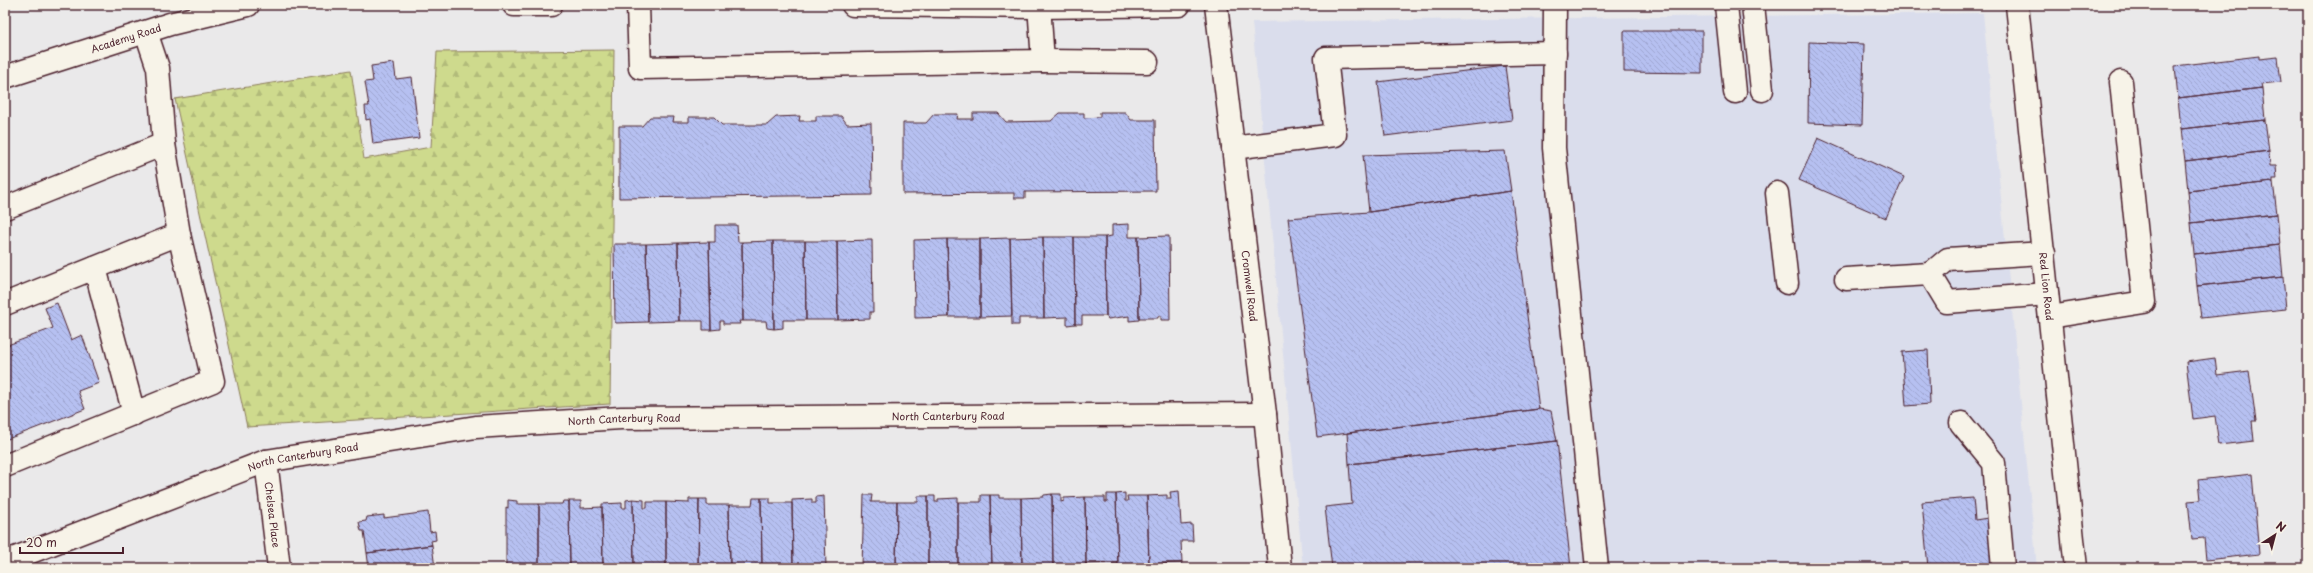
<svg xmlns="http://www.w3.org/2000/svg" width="2313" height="573" font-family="'Playpen Sans',sans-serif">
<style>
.built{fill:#daddec}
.forest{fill:url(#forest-firs);stroke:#8c7c5c}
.building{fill:url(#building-back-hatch);stroke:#4a1f2b}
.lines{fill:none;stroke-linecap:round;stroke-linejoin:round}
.minor-casing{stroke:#4a1f2b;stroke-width:25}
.major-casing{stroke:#4a1f2b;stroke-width:25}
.minor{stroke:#f7f3e8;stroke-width:22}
.major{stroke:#f7f3e8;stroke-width:22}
.labels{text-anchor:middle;stroke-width:3;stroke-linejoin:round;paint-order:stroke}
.street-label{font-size:10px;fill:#4a1f2b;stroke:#f7f3e8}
</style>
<defs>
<pattern id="forest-firs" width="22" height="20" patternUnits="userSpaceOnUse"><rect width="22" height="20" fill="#ceda8d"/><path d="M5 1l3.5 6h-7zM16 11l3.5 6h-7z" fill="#b2bb7a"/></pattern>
<pattern id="building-back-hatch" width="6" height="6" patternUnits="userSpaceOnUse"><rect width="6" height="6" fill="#b6c0f1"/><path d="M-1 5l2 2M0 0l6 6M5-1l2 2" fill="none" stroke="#9ea5cf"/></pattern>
</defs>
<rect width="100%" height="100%" fill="#eae9ea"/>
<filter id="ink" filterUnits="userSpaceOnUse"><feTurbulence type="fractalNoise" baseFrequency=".025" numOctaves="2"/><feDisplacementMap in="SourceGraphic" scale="8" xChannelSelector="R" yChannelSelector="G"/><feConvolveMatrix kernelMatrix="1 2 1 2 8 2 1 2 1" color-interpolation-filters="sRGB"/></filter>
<g filter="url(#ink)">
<!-- built -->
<path class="built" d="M1983,13L2037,568H1303L1252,22Z"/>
<!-- forest -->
<path class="forest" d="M614,50L610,404L247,427L175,99L351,70L364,159L431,147L437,52Z"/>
<!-- building -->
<path class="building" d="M1624,31H1702V73L1624,72Z
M1809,42L1864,44L1862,125L1808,123Z
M2259,56V59L2278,57L2281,82L2261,84L2262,88L2178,98L2175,66Z
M394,63L396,79L412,77L419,138L373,144L370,119L366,120L365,106H369L365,82L373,81L371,66Z
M1505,66L1512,120L1385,136L1378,82Z
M2262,88L2265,120L2181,129L2178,98Z
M1100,112H1125L1131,120H1155L1156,191L1025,192V198H1014V193L903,194V123H926L934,114H958L957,119H973V113H998L1006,122L1051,121L1060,113H1084V118L1100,117Z
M800,116L799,121H816V116H841L847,124L871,123L872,195L619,198V126H642L650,117H674L673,122H689V117H714L722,125H767L776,117Z
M2265,120L2269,151L2185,161L2181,129Z
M1818,138L1904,177L1886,218L1799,180Z
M1505,151L1511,191L1369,212L1363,155Z
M2269,151L2270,166H2276L2277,179H2273V182L2188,191L2185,161Z
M2273,182L2277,214L2191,223L2188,191Z
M1511,191L1539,409L1317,437L1288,218L1369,212Z
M2277,214L2280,245L2194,254L2191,223Z
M1129,224V237H1138L1139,320L1129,321V316L1108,319L1106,316L1105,237L1112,236V225Z
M715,225H737L738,242H742L743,321H739L740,324H723V321H720V329L711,330L709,242H715Z
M1169,236L1170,320H1161V316H1158V318H1139L1138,237Z
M1043,237L1044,318H1019V325H1012L1010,238Z
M1043,237H1074L1075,324L1067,325V317L1044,318Z
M1074,237H1105L1106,316H1082V324H1075Z
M1010,238L1012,316L980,317V239Z
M947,239L949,317L915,318L914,240Z
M947,239H980V317H949Z
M872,240L873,312H870V319L838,320L837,241Z
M773,241H805L806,320H783V328L774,329Z
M773,241L774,329L767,328L766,321H743L742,242Z
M805,241H837L838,320H806Z
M709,242L711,330H703V321H679L678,243Z
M678,243L679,321L648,322L646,244Z
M614,244H646L648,322L615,323Z
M2280,245L2283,277L2197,286L2194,254Z
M2283,277L2286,309L2201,318L2197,286Z
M57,303L71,340L82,335L99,383L78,391L85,409L5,440V346L53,328L45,308Z
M1928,350L1930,404L1906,406L1902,352Z
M2215,358L2217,375L2249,371L2256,421H2252L2254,441L2219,445L2215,416L2193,419L2186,362Z
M1539,409L1551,411L1557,441L1349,464L1347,433Z
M1557,441L1571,568H1332L1325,507L1352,504L1349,464Z
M2252,474L2259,554L2206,560L2204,538L2192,539L2188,501L2200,500L2198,480Z
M1179,491L1181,525L1192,524L1193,541H1181L1182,563L1149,564L1147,496L1167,495V499H1171L1170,492Z
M1125,493V501H1128L1127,496H1147L1149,564H1146V568H1118L1116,494Z
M1052,494H1061V502L1064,501V498L1085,497L1086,564L1084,565V568H1053Z
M1052,494L1053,568H1022L1021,498L1043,497L1044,495Z
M1107,494H1116L1118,563L1086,564L1085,497H1105V502H1107Z
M864,495H872L871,502H897L896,567H862Z
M981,495H990L992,566H958V502H981Z
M990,495H999V498H1021L1022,568H992Z
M824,496L826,568H793L792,500L812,499V503H816V497Z
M918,496H928V568H896L897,502H918Z
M928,496H935V502H938V499L958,498V568H928Z
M753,498H761L762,568H730L729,505H752Z
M761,498H770V503H792L793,568H762Z
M1973,498L1975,520L1988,518L1993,568H1928L1922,502Z
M633,499L644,500V508H647V502H666V568H634Z
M633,499L634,568H603L602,504L622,503V508H626V500Z
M689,499H699L698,568H666V502L689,503Z
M699,499H707V505H729L730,568H698Z
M508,500L517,501V504H539V568H506V507L508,508Z
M563,501H569L570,568H539V504H562Z
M569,501H581V508L602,507L603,568H570Z
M428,512L430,532L435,531L436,540L431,541L432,545L367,553L364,531H361L359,522L366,521L367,517L384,515V518Z
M432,545L435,568H369L367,553Z"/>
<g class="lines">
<defs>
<g id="minor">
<path d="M638,5L640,68L1043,61L1039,5"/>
<path id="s1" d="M1216,5L1265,414L1280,568"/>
<path d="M1555,5L1554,148L1597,568"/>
<path d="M1726,5L1735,92"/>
<path d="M1753,5L1762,90"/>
<path id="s2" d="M2017,5L2076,568"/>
<path d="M1043,61L1147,62"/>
<path d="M1233,148L1335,135L1326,58L1555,53"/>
<path d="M1777,193L1787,283"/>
<path d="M5,208L164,144"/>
<path d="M95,268L134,414"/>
<path d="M1930,274L1948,259L2044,253"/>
<path d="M1846,279L1930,274L1947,302L2047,294"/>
<path d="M5,304L179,234L164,144L158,68L146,32"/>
<path d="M2050,317L2144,302L2121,82"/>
<path d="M1961,423L1994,463L2003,568"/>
<path id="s3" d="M266,461L279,568"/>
<path d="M5,466L213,381L179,234"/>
<path id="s4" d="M5,562L266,461L476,427L621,418L1265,414"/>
</g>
<g id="major">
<path d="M514,5H551"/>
<path d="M853,5L1040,7L1179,5"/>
<path id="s5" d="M5,77L170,24L248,5"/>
</g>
</defs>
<!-- minor casing -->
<use href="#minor" class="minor-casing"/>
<!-- major casing -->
<use href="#major" class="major-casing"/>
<!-- minor -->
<use href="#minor" class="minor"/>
<!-- major -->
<use href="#major" class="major"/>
</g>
</g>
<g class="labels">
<!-- street labels -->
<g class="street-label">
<text dy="4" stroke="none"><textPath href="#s5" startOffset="127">Academy Road</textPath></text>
<text dy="4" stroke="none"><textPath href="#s1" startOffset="283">Cromwell Road</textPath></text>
<text dy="4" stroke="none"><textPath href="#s2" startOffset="283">Red Lion Road</textPath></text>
<text dy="4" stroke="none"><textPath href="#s4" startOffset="965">North Canterbury Road</textPath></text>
<text dy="4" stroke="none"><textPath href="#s4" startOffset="641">North Canterbury Road</textPath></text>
<text dy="4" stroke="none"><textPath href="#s4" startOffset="317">North Canterbury Road</textPath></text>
<text dy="4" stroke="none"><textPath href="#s3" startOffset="54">Chelsea Place</textPath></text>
</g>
</g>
<!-- margin -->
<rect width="2313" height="573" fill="none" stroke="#f7f3e8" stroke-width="20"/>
<rect x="10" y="10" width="2293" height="553" fill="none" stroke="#4a1f2b" stroke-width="1.5" filter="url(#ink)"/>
<!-- north arrow -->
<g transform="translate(2275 535) rotate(36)" stroke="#f7f3e8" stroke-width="3" paint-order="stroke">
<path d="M0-3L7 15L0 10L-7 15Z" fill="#4a1f2b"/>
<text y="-6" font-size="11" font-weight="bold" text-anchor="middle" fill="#4a1f2b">N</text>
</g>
<!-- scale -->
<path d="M20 547v6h103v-6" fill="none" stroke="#4a1f2b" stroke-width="2"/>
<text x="26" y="547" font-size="12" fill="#4a1f2b" stroke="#f7f3e8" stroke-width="3" paint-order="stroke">20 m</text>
</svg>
